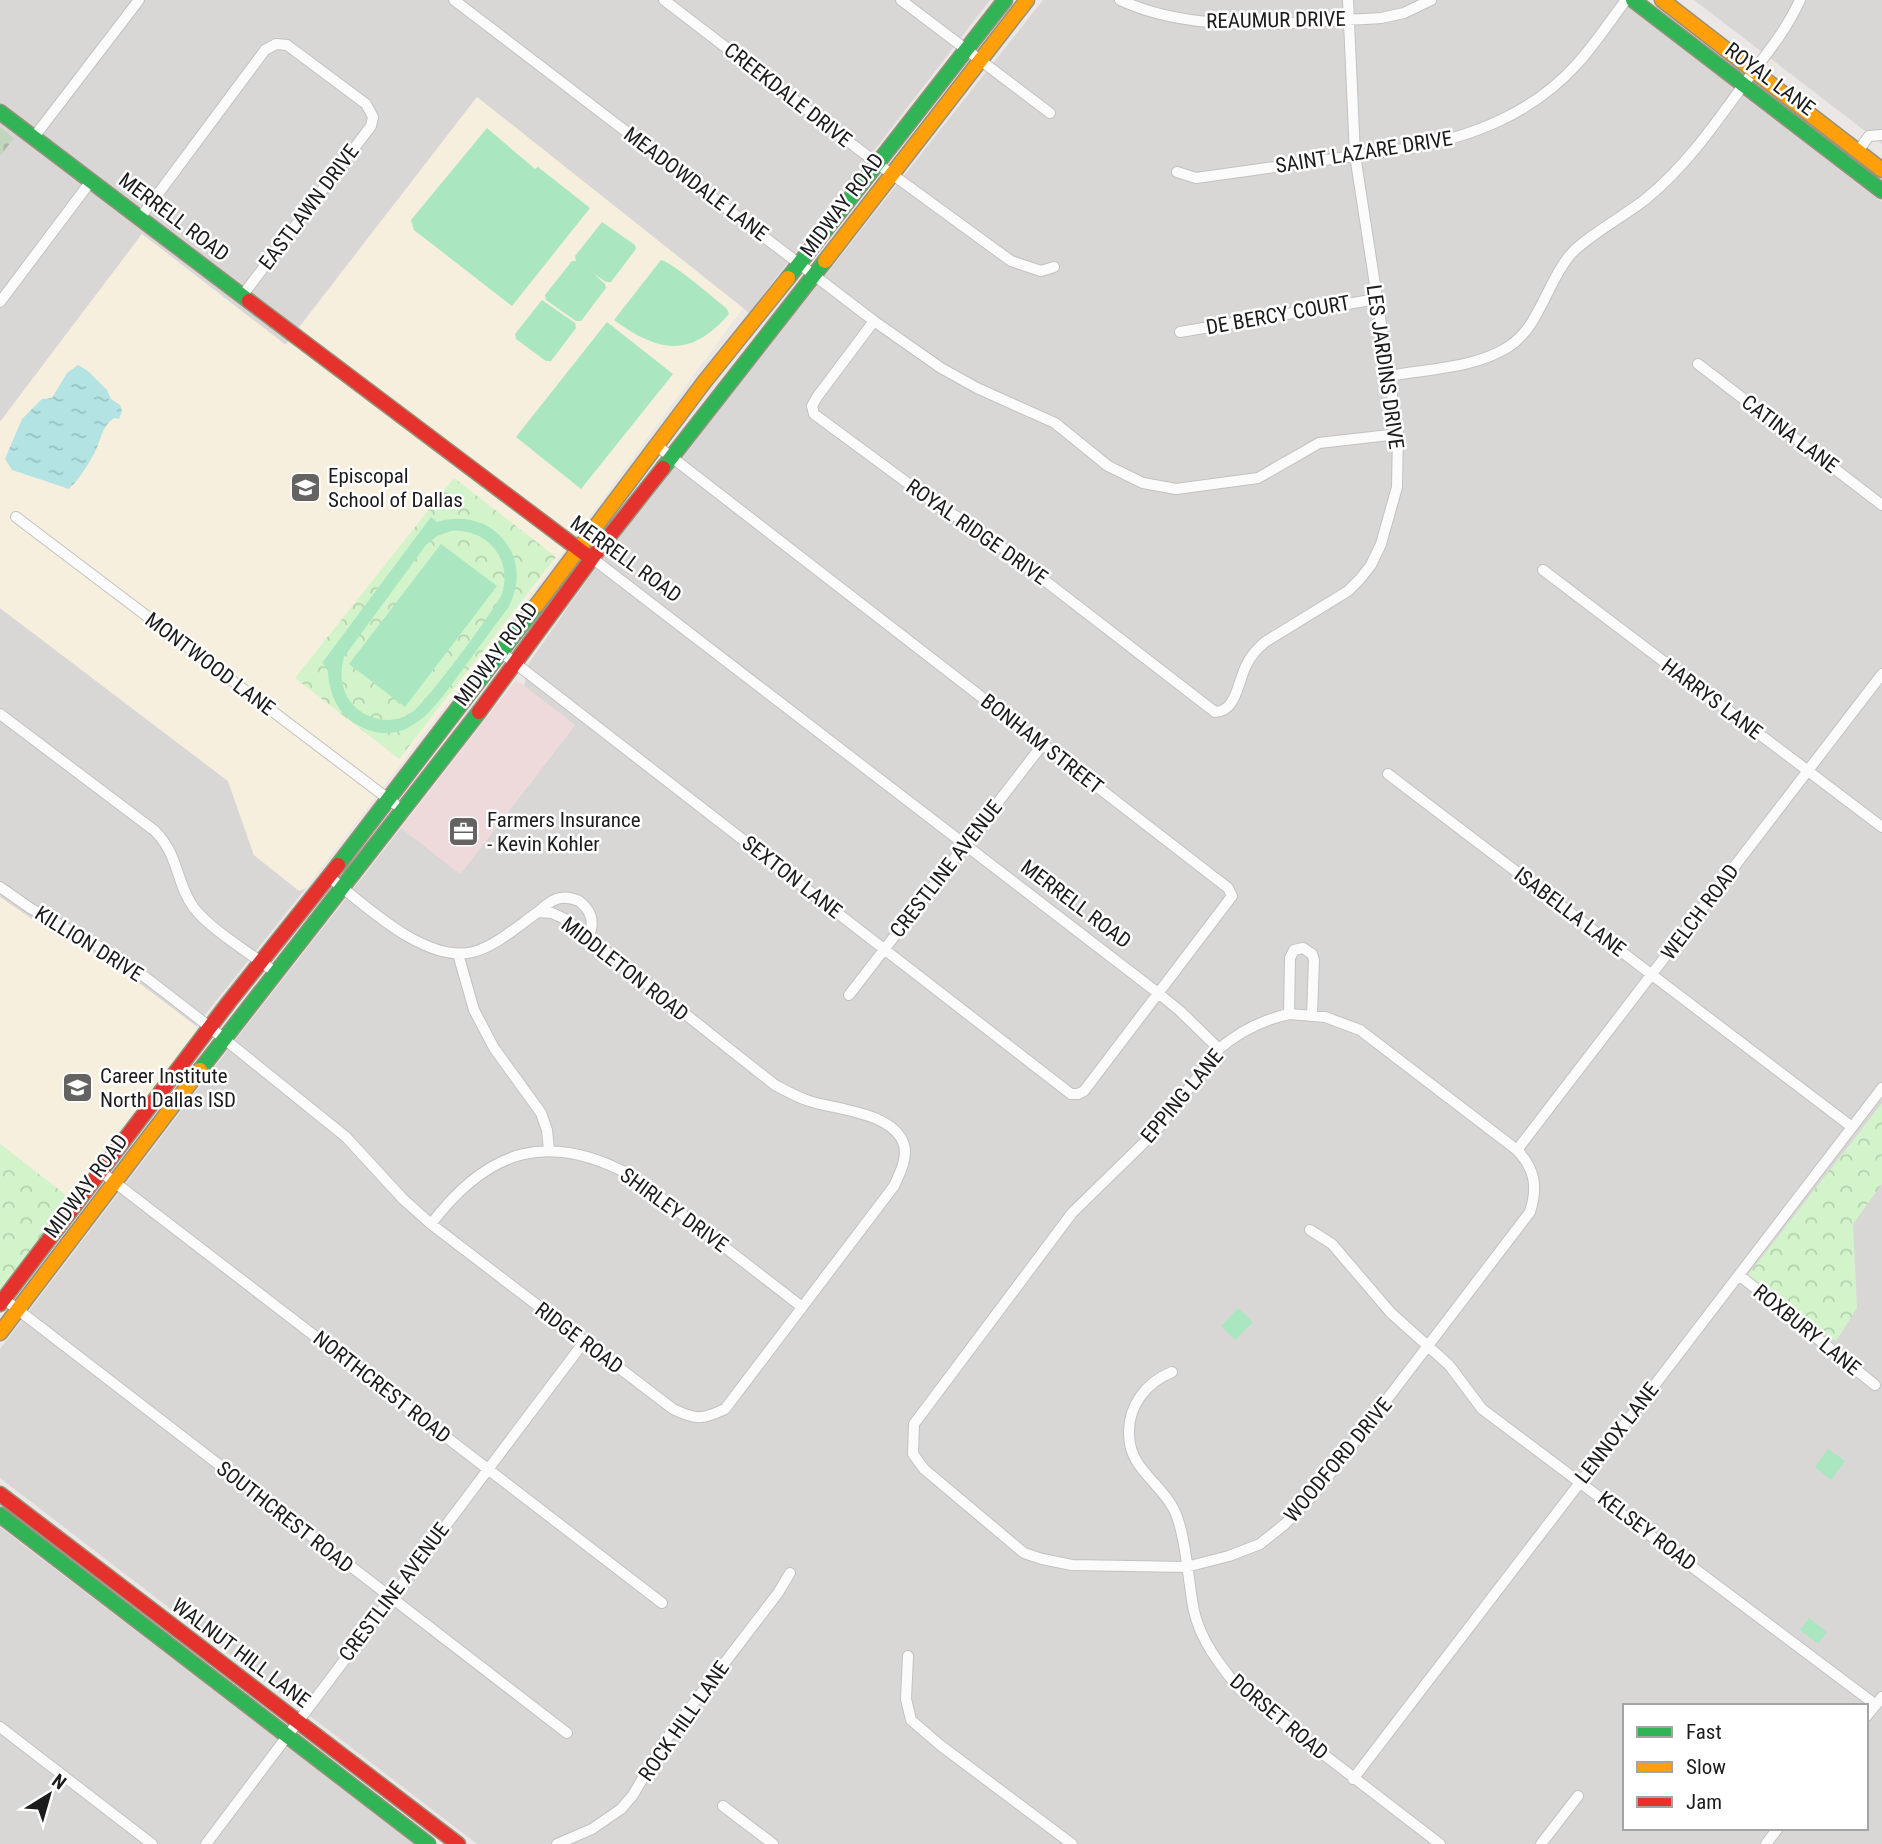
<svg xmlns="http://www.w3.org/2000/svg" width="1882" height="1844" font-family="'Roboto Condensed',sans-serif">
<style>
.residential{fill:#d9d7d6;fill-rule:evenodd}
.commercial{fill:#eed9db}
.education{fill:#f6efdd}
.cemetery{fill:url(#cemetery-stones)}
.park{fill:url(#park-crowns)}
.pitch{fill:#aae6bf;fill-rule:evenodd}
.water{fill:url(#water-ripples)}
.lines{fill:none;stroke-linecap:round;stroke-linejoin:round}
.street-casing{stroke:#c3c2c0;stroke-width:12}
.fast-casing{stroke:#95917c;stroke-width:17}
.slow-casing{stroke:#95917c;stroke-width:17}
.jam-casing{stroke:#95917c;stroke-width:17}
.street{stroke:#fcfbfb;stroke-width:10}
.fast{stroke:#30b455;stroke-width:14}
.slow{stroke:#ff9f0a;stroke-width:14}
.jam{stroke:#e5322d;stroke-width:14}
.labels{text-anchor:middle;stroke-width:5;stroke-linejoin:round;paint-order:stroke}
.street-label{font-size:21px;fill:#1c1c1c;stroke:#fff}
.poi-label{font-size:21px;fill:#1c1c1c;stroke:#fff;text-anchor:start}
</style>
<defs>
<pattern id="cemetery-stones" width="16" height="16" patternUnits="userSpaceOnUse" patternTransform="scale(1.75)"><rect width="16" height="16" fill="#c2d6be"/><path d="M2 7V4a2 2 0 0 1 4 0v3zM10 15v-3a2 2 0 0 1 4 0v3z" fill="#a6b7a3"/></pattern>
<pattern id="park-crowns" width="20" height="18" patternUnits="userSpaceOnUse" patternTransform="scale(1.75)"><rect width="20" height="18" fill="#d3f4cb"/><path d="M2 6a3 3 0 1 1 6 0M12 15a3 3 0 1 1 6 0" fill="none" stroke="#b5d1ae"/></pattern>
<pattern id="water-ripples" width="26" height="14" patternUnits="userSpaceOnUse" patternTransform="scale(1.75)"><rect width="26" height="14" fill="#b3e3e2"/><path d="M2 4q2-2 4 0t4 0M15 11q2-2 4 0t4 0" fill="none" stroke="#99c2c1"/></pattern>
</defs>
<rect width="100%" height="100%" fill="#eae7e4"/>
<!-- residential -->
<path class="residential" d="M0,0H990L749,313L477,97L285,345L142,234L0,422Z
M1043,0H1619L1882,202V1844H477L0,1478V1349L236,1039L401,828L461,873L575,725L524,686L529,663L608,550ZM1625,1706H1866V1828H1625Z
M1694,0H1882V144Z
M0,608L228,781L254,855L299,890L306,888L196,1026L111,962L32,919L0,897Z
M0,1527L415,1844H0Z"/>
<!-- commercial -->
<path class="commercial" d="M516,680L575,725L460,874L401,828Z"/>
<!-- education -->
<path class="education" d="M477,97L743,308L562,554L306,888L299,891L254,855L228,781L0,608V422L142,234L286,345Z
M0,897L32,919L111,962L196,1026L197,1033L71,1199L0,1144Z"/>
<!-- cemetery -->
<path class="cemetery" d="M0,127L14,138L0,156Z"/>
<!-- park -->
<path class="park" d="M454,478L556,557L399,759L295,678Z
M1882,1103V1184L1853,1224L1857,1308L1836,1341L1748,1275Z
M0,1144L71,1199L0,1291Z"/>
<!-- pitch -->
<path class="pitch" d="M487,128L535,169L538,167L590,208L512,306L414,230L411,220Z
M602,222L635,245L636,249L611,282H606L593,273L605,284L606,288L581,321H576L546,300L545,295L572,261H576L575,256Z
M661,260C672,262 715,299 727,309L729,314C691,358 659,353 614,320Z
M542,300L575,323L576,328L551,361H546L516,339L515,334Z
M607,322L673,374L581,489L516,437Z
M431,517L437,522C492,505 536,557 508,608C493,628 478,648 463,669C437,704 407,754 356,724C336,712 328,690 328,668L322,663ZM451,531C487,528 513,559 502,594C493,612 425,705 410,714C392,724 370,721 355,707C341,693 339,674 344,657L426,545L437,536Z
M441,544L497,586L405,707L349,664Z
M1238,1308L1253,1322L1235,1340L1221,1326Z
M1828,1449L1845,1461L1831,1480L1815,1467Z
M1809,1618L1827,1632L1818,1644L1800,1630Z"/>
<!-- water -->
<path class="water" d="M78,365L88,371L107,390L111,399L120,405L122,411L119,419L114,418C102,426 101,439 95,452C88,465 80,478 69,489L12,470L5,459L22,419L42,399L52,398L67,373Z"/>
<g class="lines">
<defs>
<path id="street" d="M454,0L874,321L941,368L977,388L1055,423L1108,466L1143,483L1176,489L1258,478L1319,443L1398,434
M664,0L878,164L1011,261L1041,271L1054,267
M901,0L1050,113
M1120,0C1197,36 1298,22 1381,18L1404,13L1431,0
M34,137L139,0
M1858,151L1869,136L1882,135
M1177,172L1196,178L1411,148C1474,136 1533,113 1577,64C1595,44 1610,21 1626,0
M140,218L265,50L276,44L287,45L366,104L373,117L371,126L242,296
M0,302L91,181
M874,321L817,397L812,406L814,414L940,507L978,529L1215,712C1237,712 1238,679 1247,664C1251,655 1258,648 1265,642L1348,591L1360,579L1371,565L1381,544L1397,487L1398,434L1355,155L1348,0
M1180,332L1377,299
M1698,364L1882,505
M1389,376C1428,369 1475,368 1508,347C1539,328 1547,282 1570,255C1587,236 1626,215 1647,198C1686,166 1715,124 1744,84C1764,57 1786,31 1800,0
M16,517L395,804
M592,558L1158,993L1180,1011L1219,1049
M1543,570L1882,827
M502,653L1071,1094H1078L1084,1091L1232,896L1228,888L656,445
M0,714L155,831C179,855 176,884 194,908C212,931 252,954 276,973
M1388,774L1852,1127
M0,887L30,908L123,960L202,1021L346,1137L403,1199L431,1224L673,1409C696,1420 702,1420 725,1409L894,1186C899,1175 908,1158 904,1145C894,1112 836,1110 809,1101C797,1097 786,1091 775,1085L565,919L552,913L538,912C519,925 496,946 473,952C425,964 364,904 328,876
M538,912C551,900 561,893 579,901C592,911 595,923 588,938
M458,954L474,1010L494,1048L541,1113L547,1130L549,1150
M849,995L1043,744
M1289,1014L1325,1017L1360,1030L1517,1150C1535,1169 1538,1187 1530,1212L1317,1491L1285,1524L1260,1544L1229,1556L1186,1567L1072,1565L1042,1559L1024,1553L924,1469L913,1454L914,1424L1072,1213L1156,1131L1219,1049C1240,1031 1262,1020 1289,1014Z
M1289,1014L1290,958L1294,950L1303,948L1312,954L1314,960L1312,1015
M1517,1150L1882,674
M100,1171L662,1603
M431,1224C489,1148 549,1130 634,1177L802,1307
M1310,1230L1332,1244L1391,1313L1449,1365L1482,1409L1876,1705
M1739,1275L1875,1385
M4,1299L567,1733
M1172,1372C1147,1382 1128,1405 1129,1434C1129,1467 1157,1480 1172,1506C1186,1529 1188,1583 1194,1611C1201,1642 1221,1666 1240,1690L1440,1844
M908,1656L906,1699L911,1720L940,1745L1072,1844
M1866,1717L1882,1697
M0,1727L152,1844
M1353,1779L1882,1088
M723,1806L773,1844
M206,1844L584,1342
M557,1844L592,1829L621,1809L633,1795L664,1742L778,1593L790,1573
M1541,1844L1578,1796
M1766,1844L1778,1828"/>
<path id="fast" d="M1633,0L1882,191
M0,112L249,301
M788,278L1005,0
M663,468L825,261
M338,865L536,606
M200,1070L479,712
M0,1515L428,1844"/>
<path id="slow" d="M1662,0L1882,170
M825,261L1027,0
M536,606L705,381L788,278
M0,1333L200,1070"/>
<path id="jam" d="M249,301L585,554
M479,712L592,558L663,468
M0,1304L229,1002L338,865
M0,1494L458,1844"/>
</defs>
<!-- street casing -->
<use href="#street" class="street-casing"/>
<!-- fast casing -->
<use href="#fast" class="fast-casing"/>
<!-- slow casing -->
<use href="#slow" class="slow-casing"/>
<!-- jam casing -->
<use href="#jam" class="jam-casing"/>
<!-- street -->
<use href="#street" class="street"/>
<!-- fast -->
<use href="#fast" class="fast"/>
<!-- slow -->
<use href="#slow" class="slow"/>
<!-- jam -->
<use href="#jam" class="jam"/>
</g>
<!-- icons -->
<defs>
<symbol id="school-square" viewBox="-11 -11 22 22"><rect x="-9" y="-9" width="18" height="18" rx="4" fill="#646362" stroke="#fff"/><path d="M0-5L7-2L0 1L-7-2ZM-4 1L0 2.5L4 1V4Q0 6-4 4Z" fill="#fff"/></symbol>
<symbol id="office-square" viewBox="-11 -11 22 22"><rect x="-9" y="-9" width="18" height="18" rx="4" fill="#646362" stroke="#fff"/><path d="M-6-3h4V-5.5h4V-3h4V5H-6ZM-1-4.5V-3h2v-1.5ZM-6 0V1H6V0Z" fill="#fff"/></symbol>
</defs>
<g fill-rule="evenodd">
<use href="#school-square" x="288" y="470" width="35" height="35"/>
<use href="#office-square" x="446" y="814" width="35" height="35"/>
<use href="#school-square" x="60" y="1070" width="35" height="35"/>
</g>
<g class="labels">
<!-- street labels -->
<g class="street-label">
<text transform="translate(1276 20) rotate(-1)" y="7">REAUMUR DRIVE</text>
<text transform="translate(1770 79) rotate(37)" y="7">ROYAL LANE</text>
<text transform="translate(788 95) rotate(38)" y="7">CREEKDALE DRIVE</text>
<text transform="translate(1364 152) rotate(-9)" y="7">SAINT LAZARE DRIVE</text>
<text transform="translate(696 184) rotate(37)" y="7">MEADOWDALE LANE</text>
<text transform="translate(842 205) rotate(-53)" y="7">MIDWAY ROAD</text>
<text transform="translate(309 207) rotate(-53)" y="7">EASTLAWN DRIVE</text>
<text transform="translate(174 217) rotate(37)" y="7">MERRELL ROAD</text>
<text transform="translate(1278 315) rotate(-10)" y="7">DE BERCY COURT</text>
<text transform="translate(1385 367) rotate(82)" y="7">LES JARDINS DRIVE</text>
<text transform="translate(1790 434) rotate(37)" y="7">CATINA LANE</text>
<text transform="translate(977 532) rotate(35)" y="7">ROYAL RIDGE DRIVE</text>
<text transform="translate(626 559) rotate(36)" y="7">MERRELL ROAD</text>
<text transform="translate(496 654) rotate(-53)" y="7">MIDWAY ROAD</text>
<text transform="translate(210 664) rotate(37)" y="7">MONTWOOD LANE</text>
<text transform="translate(1712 699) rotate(37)" y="7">HARRYS LANE</text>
<text transform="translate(1042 744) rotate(38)" y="7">BONHAM STREET</text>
<text transform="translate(946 869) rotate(-52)" y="7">CRESTLINE AVENUE</text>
<text transform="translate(792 877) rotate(38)" y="7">SEXTON LANE</text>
<text transform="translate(1076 904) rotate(37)" y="7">MERRELL ROAD</text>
<text transform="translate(1570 912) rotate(37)" y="7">ISABELLA LANE</text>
<text transform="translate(1700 912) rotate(-53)" y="7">WELCH ROAD</text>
<text transform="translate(89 944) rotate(32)" y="7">KILLION DRIVE</text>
<text transform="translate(625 969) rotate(38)" y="7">MIDDLETON ROAD</text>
<text transform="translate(1182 1096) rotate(-50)" y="7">EPPING LANE</text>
<text transform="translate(86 1186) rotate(-53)" y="7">MIDWAY ROAD</text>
<text transform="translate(674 1210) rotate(36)" y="7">SHIRLEY DRIVE</text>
<text transform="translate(1807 1330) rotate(39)" y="7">ROXBURY LANE</text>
<text transform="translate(579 1338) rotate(37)" y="7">RIDGE ROAD</text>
<text transform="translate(382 1387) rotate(38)" y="7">NORTHCREST ROAD</text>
<text transform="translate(1617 1433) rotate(-52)" y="7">LENNOX LANE</text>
<text transform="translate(1338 1460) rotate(-50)" y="7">WOODFORD DRIVE</text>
<text transform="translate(285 1517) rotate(38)" y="7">SOUTHCREST ROAD</text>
<text transform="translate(1647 1531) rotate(37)" y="7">KELSEY ROAD</text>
<text transform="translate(394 1592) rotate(-53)" y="7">CRESTLINE AVENUE</text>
<text transform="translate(241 1653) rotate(37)" y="7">WALNUT HILL LANE</text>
<text transform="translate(1279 1717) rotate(40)" y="7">DORSET ROAD</text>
<text transform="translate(684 1721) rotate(-55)" y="7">ROCK HILL LANE</text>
</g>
<!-- poi labels -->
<g class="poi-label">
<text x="328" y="483">Episcopal<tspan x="328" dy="24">School of Dallas</tspan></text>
<text x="487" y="827">Farmers Insurance<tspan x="487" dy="24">- Kevin Kohler</tspan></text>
<text x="100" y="1083">Career Institute<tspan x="100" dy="24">North Dallas ISD</tspan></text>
</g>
</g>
<!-- legend -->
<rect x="1623" y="1704" width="245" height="126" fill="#ffffff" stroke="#a4a4a4" stroke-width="2"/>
<rect x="1637" y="1727" width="35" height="10" fill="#30b455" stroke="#a4a4a4" stroke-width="2"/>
<text x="1686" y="1739" font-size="21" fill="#1c1c1c">Fast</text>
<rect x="1637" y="1762" width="35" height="10" fill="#ff9f0a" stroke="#a4a4a4" stroke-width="2"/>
<text x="1686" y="1774" font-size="21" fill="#1c1c1c">Slow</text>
<rect x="1637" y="1797" width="35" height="10" fill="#e5322d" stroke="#a4a4a4" stroke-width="2"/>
<text x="1686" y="1809" font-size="21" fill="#1c1c1c">Jam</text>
<!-- north arrow -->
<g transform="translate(49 1795) rotate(37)" stroke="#ffffff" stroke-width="5" paint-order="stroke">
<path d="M0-5L12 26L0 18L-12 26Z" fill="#1c1c1c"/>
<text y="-10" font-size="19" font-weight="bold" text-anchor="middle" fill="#1c1c1c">N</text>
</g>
</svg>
